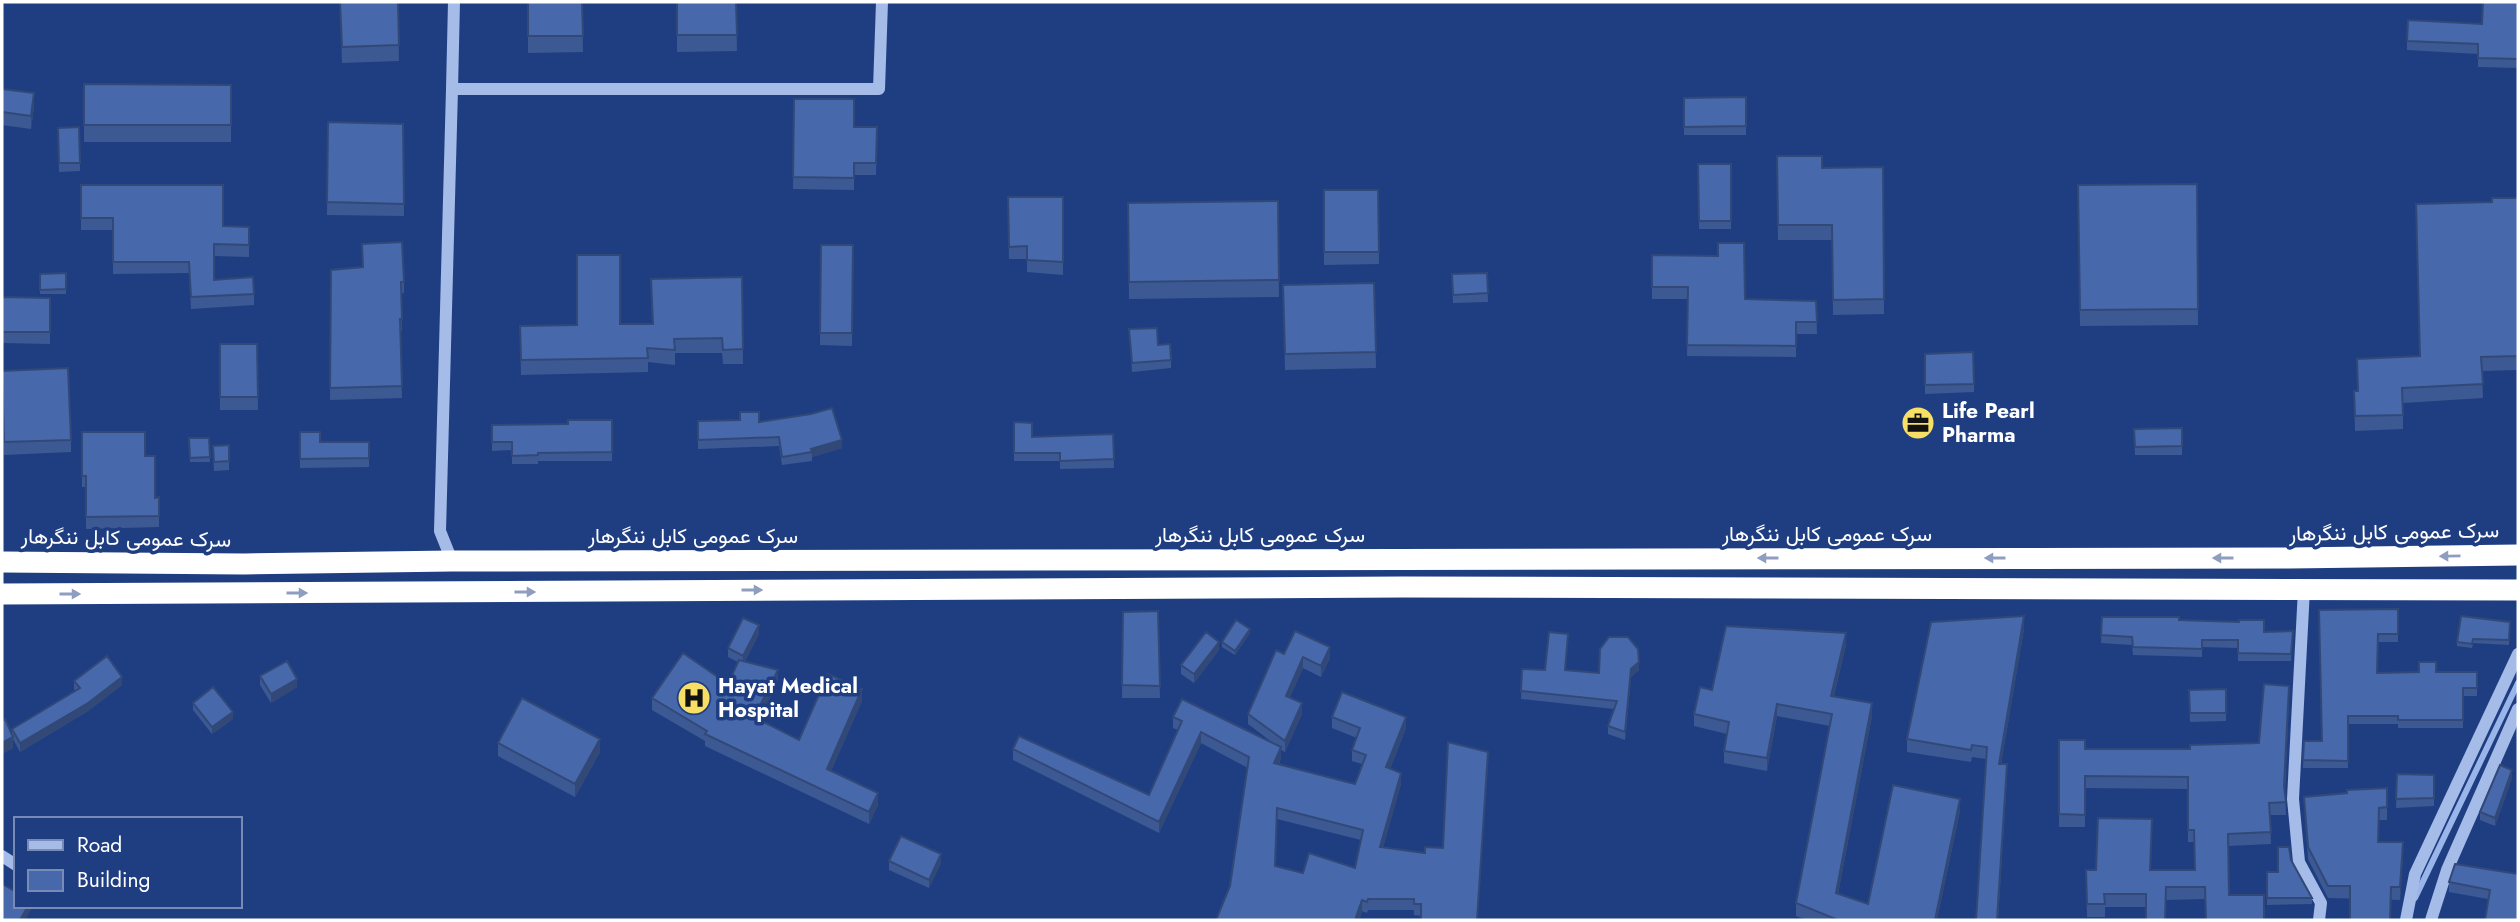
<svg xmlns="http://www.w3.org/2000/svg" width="2520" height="922" font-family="Jost,Vazirmatn,sans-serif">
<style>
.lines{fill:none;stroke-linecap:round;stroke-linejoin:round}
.stream{stroke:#99b5ea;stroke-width:6}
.minor{stroke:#a5bce9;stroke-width:12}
.highway{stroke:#fff;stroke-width:21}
.wall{fill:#3d5993;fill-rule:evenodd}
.shaded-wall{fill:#324978}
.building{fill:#4768ab;stroke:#324978;stroke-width:2;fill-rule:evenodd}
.oneway{fill:#8f9ec0}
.labels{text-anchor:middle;stroke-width:7;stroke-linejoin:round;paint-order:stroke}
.poi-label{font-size:21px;font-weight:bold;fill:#fff;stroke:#1f3e82;text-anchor:start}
.street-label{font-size:21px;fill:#fff;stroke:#1f3e82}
</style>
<rect width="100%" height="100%" fill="#1f3e82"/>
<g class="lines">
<!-- stream -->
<path class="stream" d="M2415,898L2518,683"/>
<!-- minor -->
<path class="minor" d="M454,2L452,89H879L882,2
M452,89L440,531L452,561
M2304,589L2293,799L2299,862L2321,903L2319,920
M2,856L16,865
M2406,920L2415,874L2518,654
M2431,920L2447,870L2518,709"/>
<!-- highway -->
<path class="highway" d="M2,562L244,564L452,561L2290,558L2518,555
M2,594L1403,587L2518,590"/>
</g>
<!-- wall -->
<path class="wall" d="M340,2H398L399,61L342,63Z
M528,2H582L583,52L528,53Z
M677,2H736L737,51L677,52Z
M2518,2V68L2478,67V54L2407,50V41L2482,24Z
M84,84L231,85V142H84Z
M2,89L34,106L31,129L2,125Z
M1746,97V135H1684V98Z
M794,99L854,127H877L876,175H854V190L793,189Z
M328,122L403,124L404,216L327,215Z
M79,127L80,171L59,172L58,128Z
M1777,156L1822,168L1883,167L1884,314L1833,315L1832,240H1778Z
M1698,164H1731V229H1699Z
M2197,184L2198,325L2080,326L2078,185Z
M81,185L223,226L249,227V257L214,256V280L254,294V305L191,309L189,273L113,274V230H81Z
M1324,190H1378L1379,264L1324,265Z
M1008,197H1063V275L1027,272V259H1009Z
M2518,198V370L2482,371L2483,398L2403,403V429L2355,431L2354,391H2357V359L2420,356L2492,202Z
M1278,201L1279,297L1129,299L1128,203Z
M821,245H853L852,346L820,345Z
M1652,255L1745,299L1816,301L1817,334H1796V357L1687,356L1688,299H1652Z
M331,270L404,282V293H401L402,331H400L402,398L330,400Z
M66,273V294H40V274Z
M1487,273L1488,302L1453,303L1452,274Z
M742,277L743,364H723L722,353H675V365L648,362V372L521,375L520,326L652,324L651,279Z
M1374,283L1376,368L1285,370L1283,285Z
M2,297L50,298V344L2,343Z
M1129,329L1158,345L1171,360V368L1132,372Z
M220,344H257L258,410H220Z
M1925,354L1974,384V392L1925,394Z
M2,389L71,440V452L4,455Z
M612,420V461H538V464H512V450L492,451V425L568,424Z
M698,421L759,422L842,448L812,457V461L782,465L779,446L698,449Z
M1014,422L1032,437L1113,434L1114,468L1060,469V461H1014Z
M2182,428V455H2135L2134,429Z
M82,432L145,456L155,498L159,497V527L86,529V487H82Z
M300,432L320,442H369V467L300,468Z
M189,438H209L210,462H190Z
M229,445V470L214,471L213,446Z
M2398,609V642H2378L2377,673L2477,672V696H2463V728H2398V724H2348V768H2303L2304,741H2322L2319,610Z
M1158,611L1160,698H1122L1123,612Z
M2102,617L2179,620L2264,632L2293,631L2291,661H2238V648L2202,647V657L2133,655L2132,645L2101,643Z
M2510,622L2509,645L2473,643L2472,648L2457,646V642Z
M2024,629L2001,764L2007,776L1998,920H1976L1986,759L1972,757L1971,762L1907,752V739Z
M1250,633L1235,655L1222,647V642Z
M759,634L745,661L778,682L759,720L799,740L862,701L831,771L878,805L869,824L705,746V741L652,710V698L728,684L738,662L728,657V648Z
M1568,642L1565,670L1599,673L1639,670L1631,677L1625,740L1608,734V726L1614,709L1521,699L1522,669L1545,670Z
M1846,645L1834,696L1872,716L1838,894L1868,904L1960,811L1937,920H1807L1796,916V903L1830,726L1777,716L1767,771L1724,763V751L1727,734L1694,726V714L1712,690Z
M1219,650L1194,683L1181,674V665Z
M1284,654L1330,658L1321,677L1303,668L1290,697L1302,714L1285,752L1281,750V758L1279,764L1355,784L1362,764L1352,761V750L1357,738L1332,728V717L1406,728L1390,769L1401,784L1383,847L1425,853L1443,848L1488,763L1421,916L1414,915V910H1368L1367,913L1362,911L1359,920H1216L1230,886L1248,768L1201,743L1159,833L1013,760V749L1149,795L1178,730L1173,728V717L1273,743L1248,724V714ZM1277,819L1361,840L1355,868L1303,873L1275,866Z
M260,676L297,687L271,703L260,685Z
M74,681L122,685L88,711L20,752L13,739V748L2,754V721L12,734V729L75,691L74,689Z
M2226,689V721L2190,722L2189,690Z
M2289,699L2285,791L2286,815H2270L2271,844L2228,846L2229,895L2205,899L2166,900L2146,907H2105V917H2087L2086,870H2194V842H2188V789L2085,788V827H2059V740L2085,749H2190L2259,743Z
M193,703L233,719L212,734L193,710Z
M498,743L600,752L575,797L498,756Z
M2397,774L2434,775V806L2396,808Z
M2512,778L2495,826L2480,820V812Z
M2387,788V820H2379L2378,842L2403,855L2400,900L2328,898L2308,859L2304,797Z
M2291,860L2312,898V904L2267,905V872H2278Z
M889,861L941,863L929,888L889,870Z
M2518,874L2488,899L2449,892V882Z"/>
<!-- shaded-wall -->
<path class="shaded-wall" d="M34,93V106L31,129V116Z
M842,440V448L812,457L811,449Z
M2024,616V629L1999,776V764Z
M759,625V634L743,664V656Z
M1250,629V633L1235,655V651Z
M1846,633V645L1831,708V696Z
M1219,642V650L1194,683V674Z
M1330,647V658L1321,677V666Z
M1303,657V668L1286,706V696Z
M1639,662V670L1631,677L1625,740L1631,669Z
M778,670V682L754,729V717Z
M122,677V685L88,711L20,752V743Z
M297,679V687L271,703V694Z
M862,689V701L827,780V769Z
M1302,703V714L1285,752V741Z
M1872,703V716L1836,905V893Z
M1777,704V716L1767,771V758Z
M233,712V719L212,734V727Z
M1406,717V728L1386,779V767Z
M1201,732V743L1159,833V822Z
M13,737V748L2,754V743Z
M600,739V752L575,797V784Z
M1281,747V758L1274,774V763Z
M1488,752V763L1477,920Z
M2007,764V776L1997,920Z
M2512,770V778L2495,826V818Z
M1401,773V784L1380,858V847Z
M878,793V805L869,824V812Z
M1960,799V811L1937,920H1935Z
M2403,842V855L2400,900V887Z
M941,854V863L929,888V880Z
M1362,900V911L1359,920H1355Z
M28,906H31V910L25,920H20Z"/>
<!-- building -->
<path class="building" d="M340,2H398L399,45L342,47Z
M528,2H582L583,36H528Z
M677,2H736L737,35H677Z
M2483,2H2518V59L2478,58V44L2407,41L2408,20L2482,24Z
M84,84L231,85V125H84Z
M2,89L34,93L31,116L2,112Z
M1746,97V126L1684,127V98Z
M794,99H854V127H877L876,163H854V178L793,177Z
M328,122L403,124L404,204L327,202Z
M79,127L80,163H59L58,128Z
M1777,156H1822V168L1883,167L1884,299L1833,300L1832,225H1778Z
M1698,164H1731V221H1699Z
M2197,184L2198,309L2080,310L2078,185Z
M81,185H223V226L249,227V245L214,244V280L253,277L254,294L191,297L189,262H113V218H81Z
M1324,190H1378L1379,252H1324Z
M1008,197H1063V262L1027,260V246L1009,247Z
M2492,198H2518V356L2481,357L2483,384L2402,388L2403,415L2355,416L2354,391H2358L2357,359L2420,356L2416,204L2492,202Z
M1278,201L1279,280L1129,282L1128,203Z
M402,242L404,282H401L402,319H400L402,386L330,388L331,270L363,267L362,244Z
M1718,243H1744L1745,299L1816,301L1817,322H1796V346L1687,345L1688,287H1652V255L1718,256Z
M821,245H853L852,333H820Z
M577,255H620V324H653L651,279L742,277L743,349L723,350L722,338L674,339L675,350L647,348L648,358L521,360L520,326L577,325Z
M66,273V289L40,290V274Z
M1487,273L1488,293L1453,295L1452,274Z
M1374,283L1376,352L1285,354L1283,285Z
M2,297L50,298V332H2Z
M1157,328L1158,345L1170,344L1171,360L1132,363L1129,329Z
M220,344H257L258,397H220Z
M1973,352L1974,384L1925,385V354Z
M68,368L71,440L4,442L2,371Z
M832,408L842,440L811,449L812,452L782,457L779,437L698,440V421L740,420V412H759V422L811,414Z
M568,420H612V452L538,453V455L512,456V442H492V425L568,424Z
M1014,422L1032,423V437L1113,434L1114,459L1060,461V453H1014Z
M2182,428V446L2135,447L2134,429Z
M82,432H145V456H155V498L159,497V516L86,517V476H82Z
M300,432H320V442H369V458L300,459Z
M189,438H209L210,457L190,458Z
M229,445V461L214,462L213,446Z
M2398,609V634H2378L2377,673L2419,672V662H2436V672H2477V688H2463V720H2398V716H2348V761L2303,760L2304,741H2322L2319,610Z
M1158,611L1160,686L1122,685L1123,612Z
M2024,616L1999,764H2007L1997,920H1976L1987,747L1972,745L1971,750L1907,739L1931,622Z
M2461,616L2510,622L2509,640L2473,639L2472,644L2457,642Z
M2102,617H2179V620L2239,622V620H2264V632L2293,631L2291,654L2238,653V640H2202V649L2133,647L2132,637L2101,635Z
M743,618L759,625L743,656L728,648Z
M1236,620L1250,629L1235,651L1222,642Z
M1726,626L1846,633L1831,696L1872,703L1836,893L1868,904L1893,785L1960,799L1935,920H1838L1796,903L1832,714L1777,704L1767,758L1724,751L1729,722L1694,714L1700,687L1712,690Z
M1295,631L1330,647L1321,666L1303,657L1286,696L1302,703L1285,741L1248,714L1276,650L1284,654Z
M1206,632L1219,642L1194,674L1181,665Z
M1549,632L1568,634L1565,670L1599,673L1600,649L1609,637H1628L1638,649L1639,662L1631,669L1625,732L1608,726L1617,701L1521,691L1522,669L1545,670Z
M683,653L728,684L739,660L778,670L754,717L799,740L828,674L862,689L827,769L878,793L869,812L705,734L707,731L652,698Z
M107,656L122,677L88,703L20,743L12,729L80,688L74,681Z
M287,661L297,679L271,694L260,676Z
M2264,684L2289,686L2284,786L2286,802L2269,803L2271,832L2228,834L2229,895H2264V920H2206L2205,887H2166L2165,920H2146V894H2104L2105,904H2087L2086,870H2096L2098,818L2152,819L2150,870H2195L2194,830H2188V777L2085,776V815L2059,814V740H2085V749H2190V745L2259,743Z
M213,687L233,712L212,727L193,703Z
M2226,689V713H2190L2189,690Z
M1342,692L1406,717L1386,767L1401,773L1380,847L1425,853V847L1443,848L1448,742L1488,752L1477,920H1421V904H1414V899H1368L1367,902L1362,900L1355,920H1216L1230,886L1249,757L1201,732L1159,822L1013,749L1019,736L1149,795L1182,721L1173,717L1182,699L1281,747L1274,763L1355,784L1366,755L1352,750L1360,728L1332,717ZM1277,808L1363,830L1355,868L1309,853L1303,873L1275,866Z
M522,698L600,739L575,784L498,743Z
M5,719L13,737L2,743V721Z
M2500,765L2512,770L2495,818L2480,812Z
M2397,774L2434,775V798L2396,799Z
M2387,788V807L2379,808L2378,842H2403L2400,887H2391L2390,920H2350V886H2328L2308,847L2304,797L2347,793V790Z
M901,836L941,854L929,880L889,861Z
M2278,847H2289L2291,860L2312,898H2267V872H2278Z
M2455,864L2518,874V920H2485L2490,890L2449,882Z
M2,884L16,892V906H28L20,920H2Z"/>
<!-- one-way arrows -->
<defs><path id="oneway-solid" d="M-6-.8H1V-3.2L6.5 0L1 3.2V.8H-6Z" transform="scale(1.75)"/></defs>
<g class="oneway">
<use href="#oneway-solid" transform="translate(2450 556) rotate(179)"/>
<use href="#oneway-solid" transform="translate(1768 558) rotate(180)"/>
<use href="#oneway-solid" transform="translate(1995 558) rotate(180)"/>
<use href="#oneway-solid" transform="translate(2223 558) rotate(180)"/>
<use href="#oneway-solid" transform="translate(752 590)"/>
<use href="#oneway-solid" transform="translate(525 592)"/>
<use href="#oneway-solid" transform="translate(297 593)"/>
<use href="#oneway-solid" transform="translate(70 594)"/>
</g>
<!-- icons -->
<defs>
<symbol id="office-disc" viewBox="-11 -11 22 22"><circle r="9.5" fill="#f7df65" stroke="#1f3e82"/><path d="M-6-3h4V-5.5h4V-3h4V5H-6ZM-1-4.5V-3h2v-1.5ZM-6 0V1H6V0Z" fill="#111"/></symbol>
<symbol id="hospital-disc" viewBox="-11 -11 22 22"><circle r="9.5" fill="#f7df65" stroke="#1f3e82"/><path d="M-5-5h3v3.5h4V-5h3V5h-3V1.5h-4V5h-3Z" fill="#111"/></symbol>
</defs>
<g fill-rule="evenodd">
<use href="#office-disc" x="1899" y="404" width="38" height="38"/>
<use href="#hospital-disc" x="675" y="679" width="38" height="38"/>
</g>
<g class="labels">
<!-- poi labels -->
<g class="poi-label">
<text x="1942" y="418">Life Pearl<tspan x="1942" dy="24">Pharma</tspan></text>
<text x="718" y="693">Hayat Medical<tspan x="718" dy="24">Hospital</tspan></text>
</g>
<!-- street labels -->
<g class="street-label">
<text transform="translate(2394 532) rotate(-1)" y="7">سرک عمومی کابل ننگرهار</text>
<text x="1827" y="541">سرک عمومی کابل ننگرهار</text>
<text x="1260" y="542">سرک عمومی کابل ننگرهار</text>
<text x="693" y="543">سرک عمومی کابل ننگرهار</text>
<text transform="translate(126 538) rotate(1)" y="7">سرک عمومی کابل ننگرهار</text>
</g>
</g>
<!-- border -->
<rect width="2520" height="922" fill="none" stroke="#ffffff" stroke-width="7"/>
<!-- legend -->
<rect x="14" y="817" width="228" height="91" fill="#1f3e82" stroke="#798bb4" stroke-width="2"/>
<rect x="28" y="840" width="35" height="10" fill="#a5bce9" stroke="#798bb4" stroke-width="2"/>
<text x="77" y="852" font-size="21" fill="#ffffff">Road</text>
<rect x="28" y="870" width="35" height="21" fill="#4768ab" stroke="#798bb4" stroke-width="2"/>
<text x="77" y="887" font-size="21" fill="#ffffff">Building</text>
</svg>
